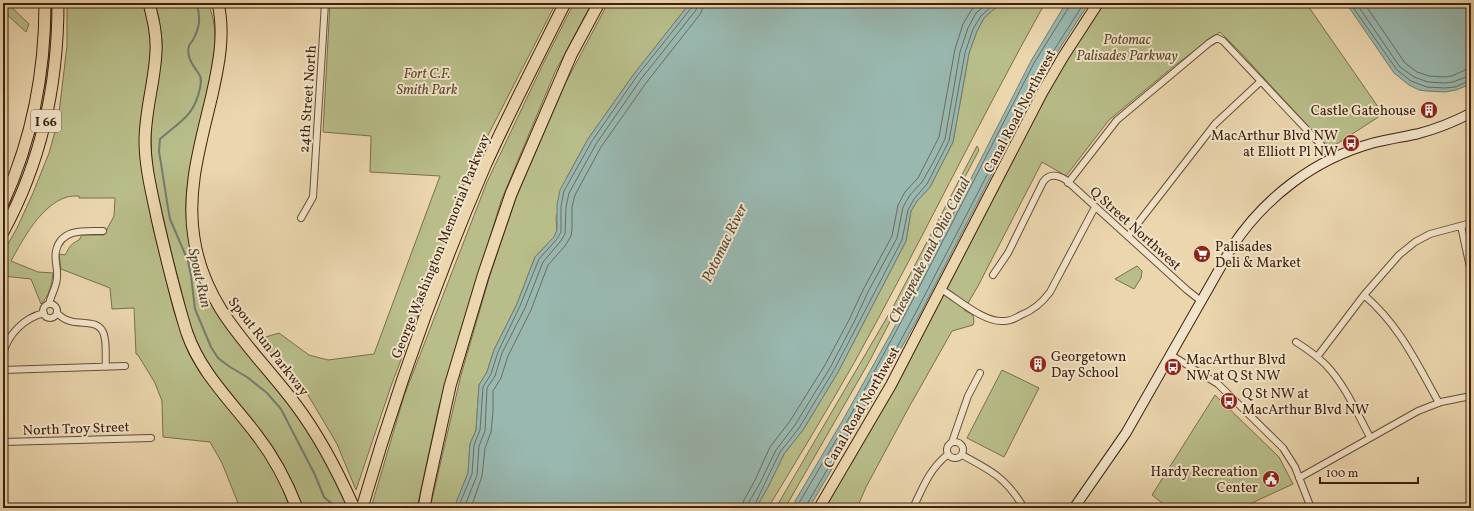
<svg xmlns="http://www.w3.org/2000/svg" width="1474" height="511" font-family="Vollkorn,serif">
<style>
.green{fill:#b8bd89;stroke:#7b6f4c}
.water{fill:#99b8b0;stroke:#757c6f}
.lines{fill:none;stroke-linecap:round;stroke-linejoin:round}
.shore{stroke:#6c6c5f;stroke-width:1}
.stream{stroke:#757c6f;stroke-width:2}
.minor-casing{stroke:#694e36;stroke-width:8}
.secondary-casing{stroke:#3e210e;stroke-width:11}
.trunk-casing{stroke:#3e210e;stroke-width:12}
.motorway-casing{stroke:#3e210e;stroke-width:13}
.minor{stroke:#f2e4ca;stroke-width:6}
.secondary{stroke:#f2e4ca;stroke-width:9}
.trunk{stroke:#ebd6ae;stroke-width:10}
.motorway{stroke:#ebd6ae;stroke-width:11}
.labels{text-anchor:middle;stroke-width:4;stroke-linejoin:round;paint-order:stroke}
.shield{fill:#f2e4ca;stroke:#745c46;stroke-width:1}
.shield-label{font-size:13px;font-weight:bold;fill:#3e210e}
.park-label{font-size:14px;font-style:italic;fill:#5c482d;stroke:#f2e4ca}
.street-label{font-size:14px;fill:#3e210e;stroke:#f2e4ca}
.poi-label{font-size:14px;fill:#3e210e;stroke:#f2e4ca;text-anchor:start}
.water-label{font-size:15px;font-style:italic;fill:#554736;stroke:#f2e4ca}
</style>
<rect width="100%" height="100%" fill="#ebd6ae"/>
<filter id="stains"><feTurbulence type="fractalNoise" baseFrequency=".005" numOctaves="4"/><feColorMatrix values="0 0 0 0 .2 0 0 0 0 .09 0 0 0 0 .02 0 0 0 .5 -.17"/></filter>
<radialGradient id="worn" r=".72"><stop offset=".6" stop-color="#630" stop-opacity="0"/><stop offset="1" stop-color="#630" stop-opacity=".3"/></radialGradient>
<!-- green -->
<path class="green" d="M3,3H7L29,24L26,32L3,11Z
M67,3H144L151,28L152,46L145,182L153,228L174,312L189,354L200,373L261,449L275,470L290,508H240L222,463L210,442L163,437L162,401L155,383L138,355L136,354L134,308L112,309L110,288L61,269L59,254L65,255C70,247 69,245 79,240L82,235H104L114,216L115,198H79V196C75,196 70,196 67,197C41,205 23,239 11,261L38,272L53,273C52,284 49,296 41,304L31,279L3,276V253L17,228L33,193L49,153L58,121L67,46Z
M155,3H208C221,34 214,67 206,99C199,133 187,168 186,203C185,224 191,246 196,267L302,420L327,463L349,508H301L210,372L192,332L172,255L152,169L151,132L153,109L161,61L162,42L159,19Z
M330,3H556L466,178L445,244L391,386L356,490L337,444L308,395L259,339L279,333L309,355L328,360L374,354L440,176L370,172L371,136L323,132Z
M574,3H592L555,72L501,201L439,406L417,508H371L404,396L487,182L544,62Z
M608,3H690L634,74L588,139L567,177L556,218L557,230L554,237L535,257L517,304L494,350L487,372L479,385L476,430L470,444L468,473L454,508H430L461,375L490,275L516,198L566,82Z
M1001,3H1045C979,121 920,244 854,363C826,412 797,460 768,508H756L768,487L784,454L803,430L838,372L906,241L911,211L917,201L930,187L953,142L969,53L977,31L984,18Z
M1103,3H1306L1383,114L1329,149L1241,53L1220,32L1174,66L1109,120L1066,176L1042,162L978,286L964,310L973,315L974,321L973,325L952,331L908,409L866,487L857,508H823L1049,88Z
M977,146L979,150L869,362L785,508H777L778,504L893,307Z
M1137,266L1142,271L1141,278L1134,289L1115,279Z
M1002,370L1039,388L1004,457L967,438Z
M1215,395L1279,457L1293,484L1241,508H1166L1167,507L1152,495Z"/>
<!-- water -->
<path class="water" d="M690,3H1001L984,18L977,31L969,53L953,142L930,187L917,201L911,211L906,241L838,372L803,430L784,454L768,487L756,508H454L468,473L470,444L476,430L479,385L487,372L494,350L517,304L535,257L554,237L557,230V205L560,190L588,139L634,74Z
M1066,3H1089L1045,71L919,316L873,399L809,508H791L844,418L905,308L1031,61Z
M1346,3H1471V84L1456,90L1445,92L1426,91L1419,90L1409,85L1394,73Z"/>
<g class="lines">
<!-- shore -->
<path class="shore" d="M1350,3L1397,70L1411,81L1427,87L1445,88L1455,87L1471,80
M1356,3L1400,67L1414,77L1428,82L1445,83L1453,82L1471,75
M1364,3L1405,63L1417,72L1429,76L1444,77L1452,76L1465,70L1471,69
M458,508L472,474L474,445L480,430L483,387L491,374L498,352L520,306L539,259L557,239L561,232V206L564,191L592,141L637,76L692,7L693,3
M464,508L477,475L479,446L485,431L487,388L495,376L502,353L525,308L543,262L560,242L565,234L566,207L569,193L596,144L641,79L696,10L698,3
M471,508L482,476L485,448L491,432L493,412V391L501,378L508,356L531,310L548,265L565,246L571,236L572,229V207L575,195L601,147L646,83L701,13L704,3
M742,508L744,500L755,480L770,447L790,421L825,365L849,320L863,290L892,236L898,205L905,192L918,178L939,137L955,49L963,24L972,9L979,3
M748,508L749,502L760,483L776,450L795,425L830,368L854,322L868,292L897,238L903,207L910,195L922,182L934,161L945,139L960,52L968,28L976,13L988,3
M753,508L780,452L799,428L834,370L902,240L908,210L914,199L927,184L949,141L965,53L973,29L981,16L995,3
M796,508L848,420L908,309L1034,63L1069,7V3
M806,508L807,504L870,397L915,314L1042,69L1084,3"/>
<!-- stream -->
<path class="stream" d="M196,3C201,16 200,26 194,38C193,41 190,43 189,46C186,57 193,65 199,74C202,78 201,83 200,88C194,117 180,121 160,139L159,151L168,208L170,219L188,261L191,276L195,309L211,347L218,358L230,367L247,377L267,393L281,409L315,475L324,497L337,508"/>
<defs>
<path id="minor" d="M1068,183L1117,120L1209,43L1217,38L1223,41L1324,148L1332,159
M301,218L313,197L325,3
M1461,226L1471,272
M1128,236L1215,124L1261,81
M993,275L1008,253L1043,182C1049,173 1058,175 1066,180L1187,290L1201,301
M941,289C958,299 984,323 1004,321C1010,321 1016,318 1021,315C1034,310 1042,303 1050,292L1095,207
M1364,295C1400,326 1416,362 1439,403
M49,304C51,295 57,286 57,277C58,268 54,260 56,251C61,228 85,231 103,231
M43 311a7 7 0 1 1 14 0a7 7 0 1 1-14 0Z
M57,313C60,316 65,320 70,321C82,325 100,319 104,335C107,345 105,356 106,367
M1296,342C1307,349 1317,356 1326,365C1345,385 1357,413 1370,437
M3,354C8,334 24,318 44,313
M1171,355L1218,384L1283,448L1295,467L1311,508
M1317,357L1364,295L1399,255L1415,242L1430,234L1471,223
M3,370L125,366
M947 450a8 8 0 1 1 16 0a8 8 0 1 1-16 0Z
M3,442L151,438
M952,442L968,396L980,373
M962,455C992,471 1006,478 1024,508
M1299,478L1418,411L1441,402L1471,396
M913,508C923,487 929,470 947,455"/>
<path id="secondary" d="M1074,508L1126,433L1232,247C1265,197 1315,159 1373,143C1388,139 1403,137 1417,134C1436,129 1454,122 1471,113"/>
<path id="trunk" d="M819,508L891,385L1042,93L1063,57L1098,3"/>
<path id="motorway" d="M149,3C153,19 157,35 156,51C155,81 145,110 145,141C145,167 152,193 157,218C166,257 175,295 187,333C201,373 231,401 256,434C274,457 287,482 297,508
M218,3C225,34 219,64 212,95C201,142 186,190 194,238C205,311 255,350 296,405C320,437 338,472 354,508
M3,203C32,140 45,72 45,3
M3,232C42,161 58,84 58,3
M362,508C396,392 437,277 485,166C510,111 538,57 565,3
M424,508L427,491L450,386L483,276L511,194L571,55L599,3"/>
</defs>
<!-- minor casing -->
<use href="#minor" class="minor-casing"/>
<!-- secondary casing -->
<use href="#secondary" class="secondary-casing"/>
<!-- trunk casing -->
<use href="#trunk" class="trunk-casing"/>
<!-- motorway casing -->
<use href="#motorway" class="motorway-casing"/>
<!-- minor -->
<use href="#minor" class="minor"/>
<!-- secondary -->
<use href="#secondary" class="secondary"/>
<!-- trunk -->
<use href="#trunk" class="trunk"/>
<!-- motorway -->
<use href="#motorway" class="motorway"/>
</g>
<!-- icons -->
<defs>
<symbol id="building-disc" viewBox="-11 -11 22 22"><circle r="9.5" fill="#8f2418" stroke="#f2e4ca"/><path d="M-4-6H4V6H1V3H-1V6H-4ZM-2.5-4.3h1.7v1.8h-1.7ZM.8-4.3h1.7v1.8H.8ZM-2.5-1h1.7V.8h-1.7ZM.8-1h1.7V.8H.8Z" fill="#fff"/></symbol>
<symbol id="bus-disc" viewBox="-11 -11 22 22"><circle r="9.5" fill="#8f2418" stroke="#f2e4ca"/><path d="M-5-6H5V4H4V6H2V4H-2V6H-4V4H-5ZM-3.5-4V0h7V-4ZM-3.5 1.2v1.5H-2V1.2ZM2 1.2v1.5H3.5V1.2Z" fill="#fff"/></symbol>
<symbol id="supermarket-disc" viewBox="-11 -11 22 22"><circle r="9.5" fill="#8f2418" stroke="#f2e4ca"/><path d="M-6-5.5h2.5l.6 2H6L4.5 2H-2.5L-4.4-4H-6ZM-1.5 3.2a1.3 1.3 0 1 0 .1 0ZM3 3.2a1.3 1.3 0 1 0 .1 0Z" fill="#fff"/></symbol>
<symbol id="civic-disc" viewBox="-11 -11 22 22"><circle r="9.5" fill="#8f2418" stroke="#f2e4ca"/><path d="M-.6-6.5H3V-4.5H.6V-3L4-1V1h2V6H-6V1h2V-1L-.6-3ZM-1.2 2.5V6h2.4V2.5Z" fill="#fff"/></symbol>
</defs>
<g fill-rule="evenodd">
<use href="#building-disc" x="1419" y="100" width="20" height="20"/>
<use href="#bus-disc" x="1341" y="133" width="20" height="20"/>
<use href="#supermarket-disc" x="1192" y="244" width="20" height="20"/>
<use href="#building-disc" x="1028" y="354" width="20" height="20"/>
<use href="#bus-disc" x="1163" y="357" width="20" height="20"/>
<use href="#bus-disc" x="1219" y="391" width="20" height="20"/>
<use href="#civic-disc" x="1261" y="469" width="20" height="20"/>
</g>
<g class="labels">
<!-- shield labels -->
<rect class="shield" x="31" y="110" width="30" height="22" rx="3"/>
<g class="shield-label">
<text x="46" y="126">I 66</text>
</g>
<!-- park labels -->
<g class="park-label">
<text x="1127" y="44">Potomac<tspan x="1127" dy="16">Palisades Parkway</tspan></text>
<text x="427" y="78">Fort C.F.<tspan x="427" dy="16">Smith Park</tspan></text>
</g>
<!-- street labels -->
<g class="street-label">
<text transform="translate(307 99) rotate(-86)" y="5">24th Street North</text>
<text transform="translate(1019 111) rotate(-62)" y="5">Canal Road Northwest</text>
<text transform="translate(1136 228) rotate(42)" y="5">Q Street Northwest</text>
<text transform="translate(440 246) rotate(-68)" y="5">George Washington Memorial Parkway</text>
<text transform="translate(269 346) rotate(52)" y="5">Spout Run Parkway</text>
<text transform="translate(861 407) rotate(-60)" y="5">Canal Road Northwest</text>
<text transform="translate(76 428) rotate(-2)" y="5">North Troy Street</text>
</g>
<!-- poi labels -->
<g class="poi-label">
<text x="1416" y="115" text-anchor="end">Castle Gatehouse</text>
<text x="1338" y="140" text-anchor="end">MacArthur Blvd NW<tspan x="1338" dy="16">at Elliott Pl NW</tspan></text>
<text x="1215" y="251">Palisades<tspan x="1215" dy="16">Deli &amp; Market</tspan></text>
<text x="1051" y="361">Georgetown<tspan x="1051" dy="16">Day School</tspan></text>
<text x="1186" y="364">MacArthur Blvd<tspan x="1186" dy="16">NW at Q St NW</tspan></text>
<text x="1242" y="398">Q St NW at<tspan x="1242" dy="16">MacArthur Blvd NW</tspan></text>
<text x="1258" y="476" text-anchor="end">Hardy Recreation<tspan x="1258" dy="16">Center</tspan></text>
</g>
<!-- water labels -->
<g class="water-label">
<text transform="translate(724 243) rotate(-64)" y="5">Potomac River</text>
<text transform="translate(929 250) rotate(-63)" y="5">Chesapeake and Ohio Canal</text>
<text transform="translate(200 278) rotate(77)" y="5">Spout Run</text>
</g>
</g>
<!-- margin -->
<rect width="1474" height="511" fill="none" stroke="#ebd6ae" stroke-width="16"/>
<rect x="4" y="4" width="1466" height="503" fill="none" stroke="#3e210e" stroke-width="2"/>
<rect x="8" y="8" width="1458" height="495" fill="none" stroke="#3e210e"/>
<!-- scale -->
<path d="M1320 477v6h98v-6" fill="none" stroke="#3e210e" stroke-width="2"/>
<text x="1326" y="477" font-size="12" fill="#3e210e" stroke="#f2e4ca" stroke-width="3" paint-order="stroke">100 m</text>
<rect width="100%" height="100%" filter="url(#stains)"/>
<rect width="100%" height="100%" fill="url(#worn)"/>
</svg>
